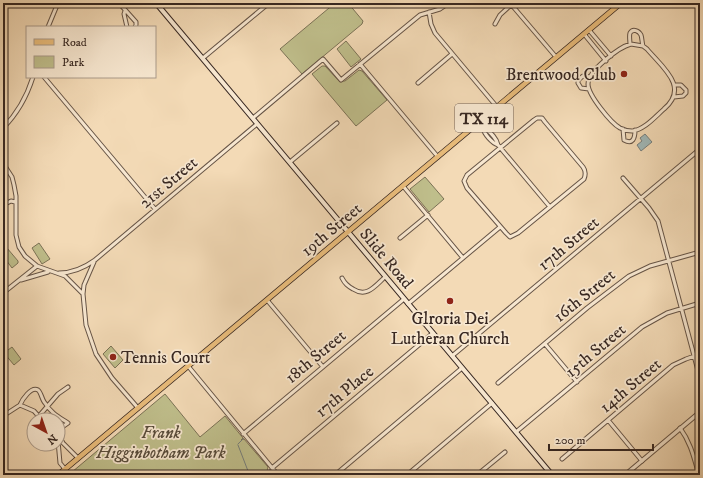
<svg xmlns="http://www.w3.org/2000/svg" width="703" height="478" font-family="'IM FELL DW Pica',serif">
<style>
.green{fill:#bfbe8b;stroke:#7b7256}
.water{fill:#a0b8b8;stroke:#767e7c}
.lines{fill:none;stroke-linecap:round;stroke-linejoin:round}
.stream{stroke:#767e7c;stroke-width:1}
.minor-casing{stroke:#665446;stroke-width:5}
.tertiary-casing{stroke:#665446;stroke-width:5.5}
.secondary-casing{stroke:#372721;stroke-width:6}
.primary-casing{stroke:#372721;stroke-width:6}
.minor{stroke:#f7e7d0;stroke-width:3}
.tertiary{stroke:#f7e7d0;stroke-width:3.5}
.secondary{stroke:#f7e7d0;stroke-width:4}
.primary{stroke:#eabd7b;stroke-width:4.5}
.poi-dot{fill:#8f2418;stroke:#f7e7d0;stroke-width:1.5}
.labels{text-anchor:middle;stroke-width:3.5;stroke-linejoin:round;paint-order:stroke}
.shield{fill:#f7e7d0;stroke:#716156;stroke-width:1}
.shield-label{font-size:16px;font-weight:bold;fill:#372721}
.poi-label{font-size:17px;fill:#372721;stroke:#f7e7d0;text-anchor:end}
.street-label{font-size:17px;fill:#372721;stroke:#f7e7d0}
.park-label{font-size:17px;font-style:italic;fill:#594d3c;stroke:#f7e7d0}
</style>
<rect width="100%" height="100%" fill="#f3dab6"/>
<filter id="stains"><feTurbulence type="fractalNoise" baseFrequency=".005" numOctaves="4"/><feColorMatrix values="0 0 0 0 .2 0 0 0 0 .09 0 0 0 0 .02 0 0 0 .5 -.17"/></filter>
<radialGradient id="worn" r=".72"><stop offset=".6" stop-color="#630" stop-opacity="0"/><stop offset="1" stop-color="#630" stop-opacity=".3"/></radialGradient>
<!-- green -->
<path class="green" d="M335,3H348L363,21L362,24L302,74L280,49Z
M346,41L361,59L351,67L337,49Z
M322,66H325L339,81H345L359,70L362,71L387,100L356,126L312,74Z
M425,177L444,199L429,212L410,189Z
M39,243L50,259L42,264L32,248Z
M7,248L18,261V263L12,268L3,256V251Z
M111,346L123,360L115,368L103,354Z
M12,347L21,359L14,365L4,353Z
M165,394L200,437L225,416L243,438L241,440L244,439L268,467L267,471H271L275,475H72V472Z"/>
<!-- water -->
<path class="water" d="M645,134L652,142L641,151L637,145L642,141L640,138Z"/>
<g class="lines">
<!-- stream -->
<path class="stream" d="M238,444L244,438
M238,445L248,471
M266,472L270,469
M262,475L265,473"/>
<defs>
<path id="minor" d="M119,3L136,22V25L135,27
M510,3L556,57
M125,11L124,14L127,27
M429,12L431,24L435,33L497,107
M495,24L500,15L513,3
M48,27L58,3
M589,30L611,56
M584,34L606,61
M630,44C630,41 629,36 630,33C633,28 639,31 641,35C642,38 642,43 643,46
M631,44L643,46L647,49C662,67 690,87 664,109C655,117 644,130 632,131C628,131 624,130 620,128C611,123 588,95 588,84C588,71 619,47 631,44Z
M203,58L269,3
M360,64L438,157
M44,77L155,209
M418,83L452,54
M589,89L581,88L578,83V80L583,76L590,77
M674,97L683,96L686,93V90L681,85H675
M253,118L323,59L341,80L420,15L440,9L449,3
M537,118H542L545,122L583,167C586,171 586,174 584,179L518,233L510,237L506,233L467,188L464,181L467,175L534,120Z
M479,122C485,129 496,135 498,145C492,143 484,134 483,128
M3,128C17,114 27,96 33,77
M623,129L624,140C633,145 635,138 635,130
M498,145L550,207
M290,162L337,123
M3,163L12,177L14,185L16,196V235L19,247L25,256L37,266L65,276L83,294L86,325L96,354L112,378L138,408
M623,178L649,208L658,221L700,378
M403,186L463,258
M3,205L11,201L15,202
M400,238L428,215
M59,273C72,273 84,268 95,260L257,124
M342,278C345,284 348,286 353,289C367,298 375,286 385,277
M21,280L48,272
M3,293L37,266
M83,294L84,285L94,262
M267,300L323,367
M408,304L500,227
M545,344L577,382
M452,356L700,149
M188,366L278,475
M498,383L587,308L629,276L650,266L700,252
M20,405C22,400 31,386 38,390C41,392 42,400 45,403C51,413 59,417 68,423L58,430
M3,416L20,405L34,411L42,420
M39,416L58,394L68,387
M608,420L642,461
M680,428C691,443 694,458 699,475
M516,432L642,327L667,313L700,303
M58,434L63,443L78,458
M243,434L404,299
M58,441L60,463L65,469
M562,459L673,365L686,359L700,354
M272,468L433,333
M335,475L462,368
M407,475L492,403
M477,475L505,452"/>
<path id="tertiary" d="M625,475L700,412"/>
<path id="secondary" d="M156,3L552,475"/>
<path id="primary" d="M58,475L621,3"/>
</defs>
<!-- minor casing -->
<use href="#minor" class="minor-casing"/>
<!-- tertiary casing -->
<use href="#tertiary" class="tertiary-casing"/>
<!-- secondary casing -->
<use href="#secondary" class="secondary-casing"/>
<!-- primary casing -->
<use href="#primary" class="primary-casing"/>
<!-- minor -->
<use href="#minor" class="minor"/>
<!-- tertiary -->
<use href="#tertiary" class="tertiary"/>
<!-- secondary -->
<use href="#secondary" class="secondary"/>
<!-- primary -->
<use href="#primary" class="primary"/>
</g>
<!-- markers -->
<g class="poi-dot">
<circle cx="624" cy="74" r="4"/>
<circle cx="450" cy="301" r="4"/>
<circle cx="113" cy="357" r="4"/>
</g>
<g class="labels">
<!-- shield labels -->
<rect class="shield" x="455" y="104" width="58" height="28" rx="3"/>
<g class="shield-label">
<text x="484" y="124">TX 114</text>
</g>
<!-- poi labels -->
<g class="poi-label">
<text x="616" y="80">Brentwood Club</text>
<text x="450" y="324" text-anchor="middle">Glroria Dei<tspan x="450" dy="20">Lutheran Church</tspan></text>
<text x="121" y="363" text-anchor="start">Tennis Court</text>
</g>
<!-- street labels -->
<g class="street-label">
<text transform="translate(168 182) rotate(-40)" y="6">21st Street</text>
<text transform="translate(331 229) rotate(-40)" y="6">19th Street</text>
<text transform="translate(568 243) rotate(-40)" y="6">17th Street</text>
<text transform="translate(387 258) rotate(50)" y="6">Slide Road</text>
<text transform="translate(584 295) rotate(-39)" y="6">16th Street</text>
<text transform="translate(595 350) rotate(-40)" y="6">15th Street</text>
<text transform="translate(315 356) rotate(-40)" y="6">18th Street</text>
<text transform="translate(630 385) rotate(-40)" y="6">14th Street</text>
<text transform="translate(344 391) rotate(-40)" y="6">17th Place</text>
</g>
<!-- park labels -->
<g class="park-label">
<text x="161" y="438">Frank<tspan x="161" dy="20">Higginbotham Park</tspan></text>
</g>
</g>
<!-- margin -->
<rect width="703" height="478" fill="none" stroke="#f3dab6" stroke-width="16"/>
<rect x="4" y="4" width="695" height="470" fill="none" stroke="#372721" stroke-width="2"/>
<rect x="8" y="8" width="687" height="462" fill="none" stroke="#372721"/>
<!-- legend -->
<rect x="26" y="26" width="130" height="52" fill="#f7e7d0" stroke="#aa9a8a"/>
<rect x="34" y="39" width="20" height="6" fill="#eabd7b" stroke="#aa9a8a"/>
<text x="62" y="46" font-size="12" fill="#372721">Road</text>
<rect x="34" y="56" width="20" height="12" fill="#bfbe8b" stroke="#aa9a8a"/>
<text x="62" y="66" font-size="12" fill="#372721">Park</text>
<!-- north arrow -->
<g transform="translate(46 432) rotate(140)"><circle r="19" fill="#f7e7d0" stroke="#aa9a8a"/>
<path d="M0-3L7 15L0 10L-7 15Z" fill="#8f2418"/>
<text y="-6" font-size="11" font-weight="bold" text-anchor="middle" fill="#372721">N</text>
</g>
<!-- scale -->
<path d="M549 444v6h104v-6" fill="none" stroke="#372721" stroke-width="2"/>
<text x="555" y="444" font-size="12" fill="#372721" stroke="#f7e7d0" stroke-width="3" paint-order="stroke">200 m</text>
<rect width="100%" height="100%" filter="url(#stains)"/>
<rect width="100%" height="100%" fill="url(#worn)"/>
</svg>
